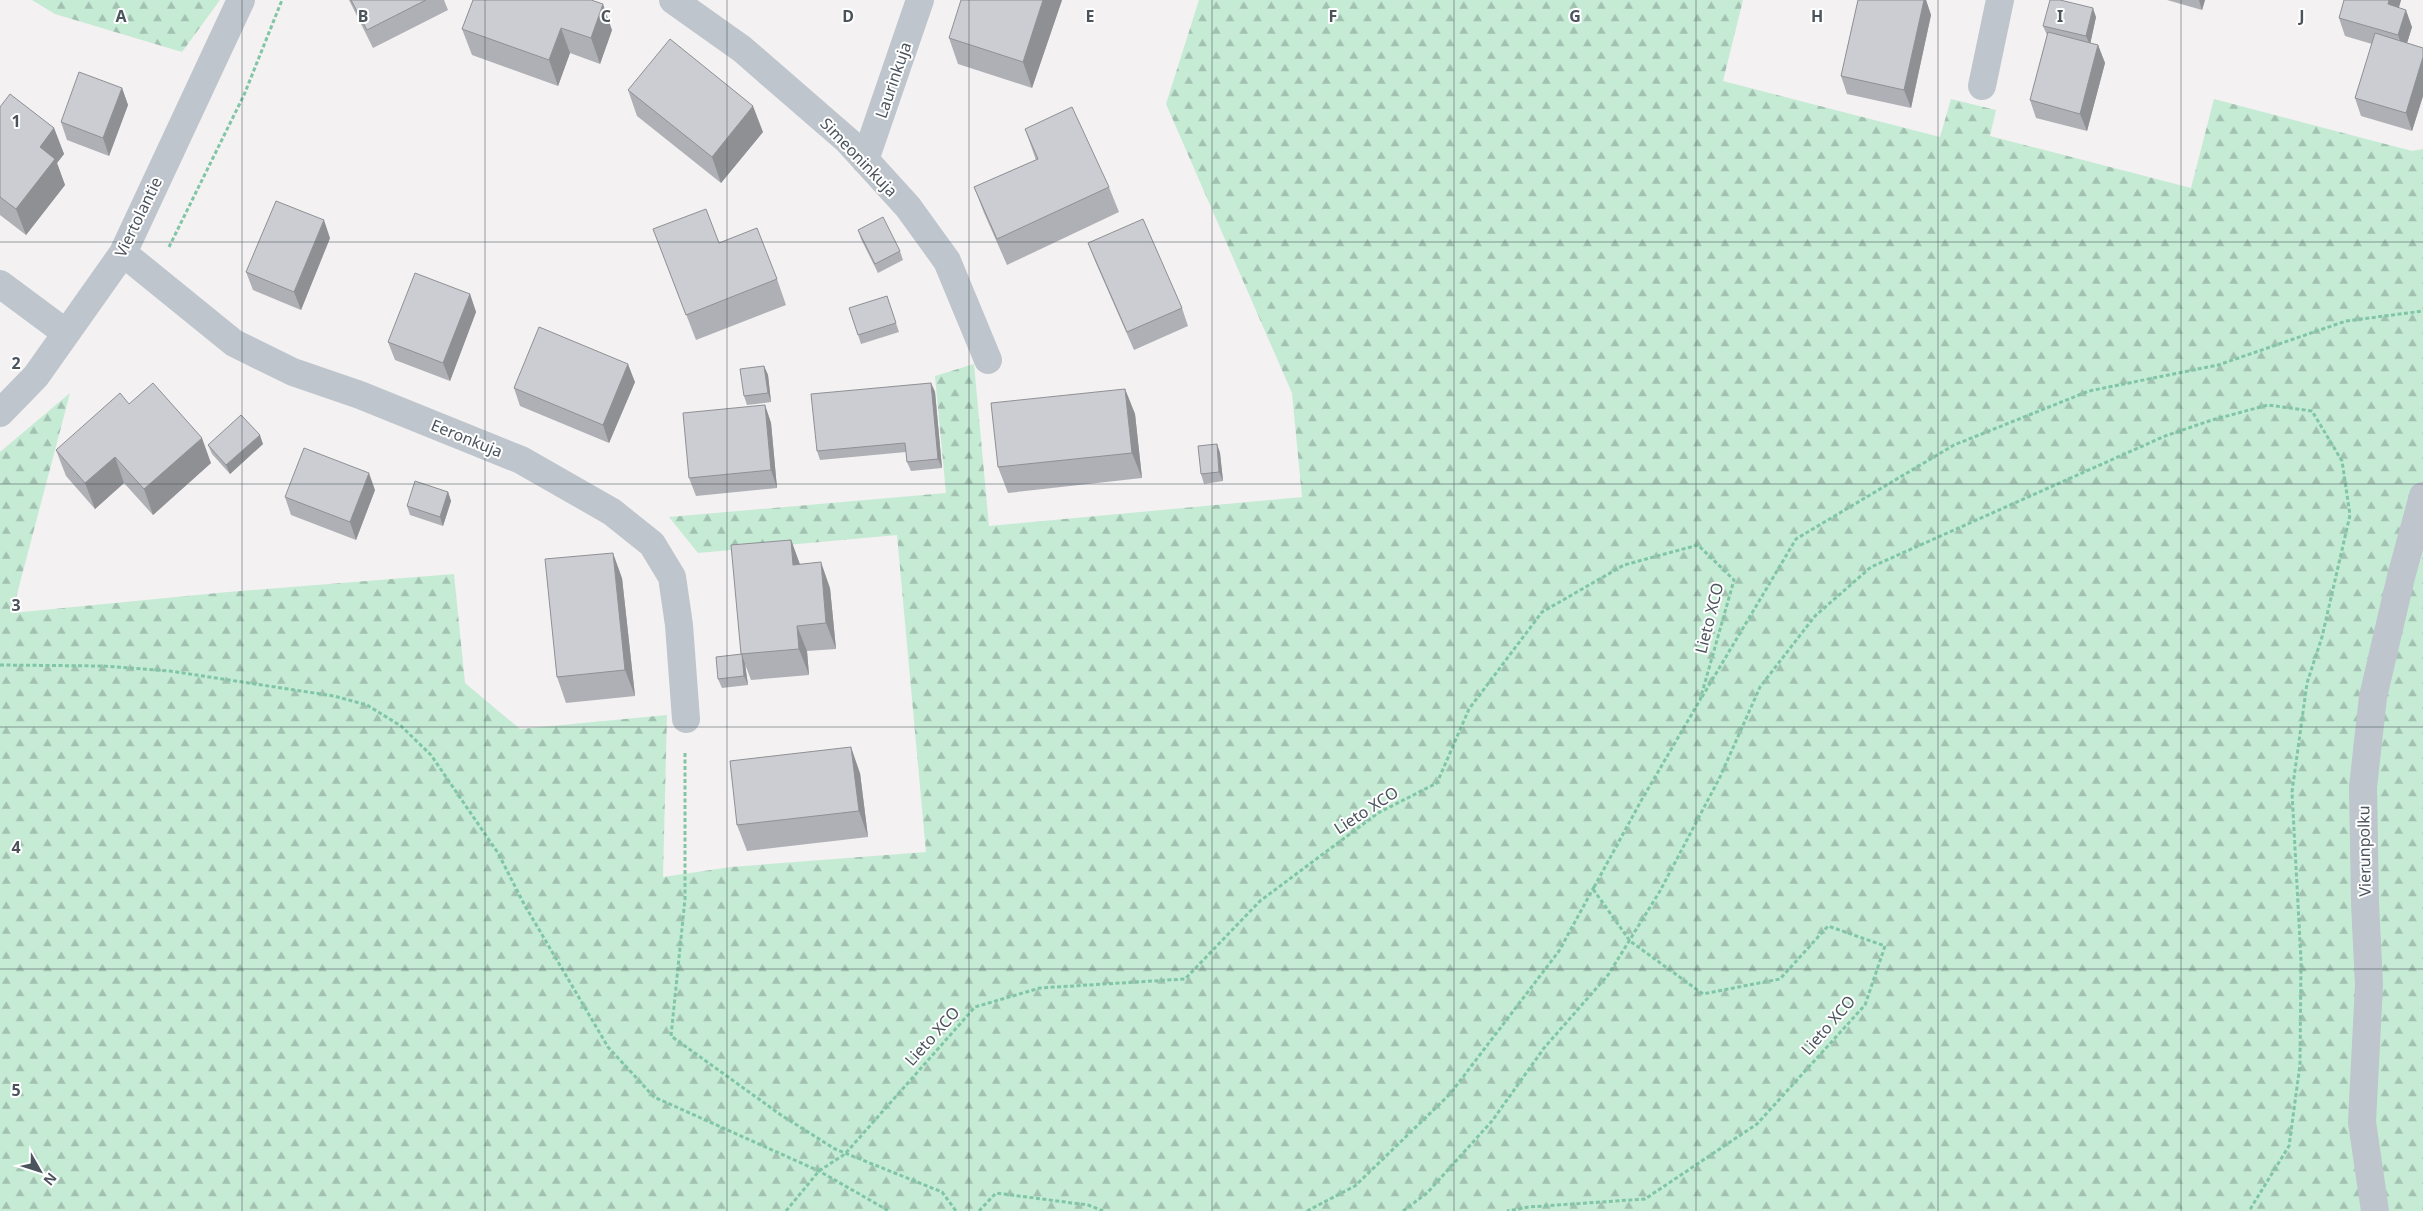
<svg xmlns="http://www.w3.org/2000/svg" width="2423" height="1211" font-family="'Noto Sans',sans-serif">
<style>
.forest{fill:url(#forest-firs)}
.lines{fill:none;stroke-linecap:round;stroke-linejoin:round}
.path{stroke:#80c6a6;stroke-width:3;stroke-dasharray:4 2.5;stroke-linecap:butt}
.minor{stroke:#bec5cc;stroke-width:28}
.wall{fill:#afb0b5}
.shaded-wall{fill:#8e9094}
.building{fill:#cbcdd3;stroke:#8e9094}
.grid{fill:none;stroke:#4b545d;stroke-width:1;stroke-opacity:0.55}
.labels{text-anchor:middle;stroke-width:4;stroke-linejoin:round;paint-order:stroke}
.street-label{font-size:16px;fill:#4b545d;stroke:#fff}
.grid-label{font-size:16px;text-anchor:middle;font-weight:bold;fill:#4b545d;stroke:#fff;stroke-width:4;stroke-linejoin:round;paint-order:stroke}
</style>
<defs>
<pattern id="forest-firs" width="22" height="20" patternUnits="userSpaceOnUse" patternTransform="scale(1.25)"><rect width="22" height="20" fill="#c5ebd5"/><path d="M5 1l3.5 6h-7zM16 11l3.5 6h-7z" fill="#a2c1b0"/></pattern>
</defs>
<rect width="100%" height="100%" fill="#f3f1f1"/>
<!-- forest -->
<path class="forest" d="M32,0H220L182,52L55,14Z
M1199,0H1743L1723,81L1940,137L1951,99L1996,110L1990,136L2191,188L2214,99L2412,151L2423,149V1211H0V452L70,393L12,613L228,592L454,574L465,683L520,729L667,715L663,877L731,867L926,852L897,535L698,553L669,517L946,493L935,376L974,364L989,526L1302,497L1292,393L1166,104Z"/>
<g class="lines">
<!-- path -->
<path class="path" d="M169,247L244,95L282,0
M0,665L103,666L170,671L334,696L367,705L401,726L431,755L498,853L524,904L608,1047L654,1097L819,1171L889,1211
M1702,697L1796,539L1954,445L2089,391L2218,365L2346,321L2423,311
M685,753V899L671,1036L781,1115L835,1149L942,1192L956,1211
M786,1211L819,1171L845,1154L975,1007L1040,988L1185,979L1260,901L1378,813L1437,783L1469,709L1542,612L1624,565L1698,545L1734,580L1700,700L1641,801L1593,889L1630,941L1703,994L1780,979L1828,926L1885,946L1865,1005L1757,1124L1645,1199L1529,1207L1507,1211
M979,1211L996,1193L1088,1205L1103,1211
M1307,1211L1355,1186L1450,1094L1559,951L1594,887
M1403,1211L1427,1193L1492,1121L1544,1048L1608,975L1660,891L1720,777L1760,687L1815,616L1871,567L2165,436L2212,420L2268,405L2312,411L2342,461L2350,515L2322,637L2307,683L2292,792L2301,960L2300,1065L2289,1146L2249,1211"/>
<!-- minor -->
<path class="minor" d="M673,0L742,49L848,141L908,207L947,261L988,360
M1982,86L2000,0
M865,160L920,0
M123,253L234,343L293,372L360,395L521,460L612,512L652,544L672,577L679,625L686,719
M0,284L66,333
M0,413L36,376L123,253L241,0
M2375,1211L2362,1122L2369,985L2365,903L2363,787L2373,697L2401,577L2423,496"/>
</g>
<!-- wall -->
<path class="wall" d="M349,0H444L448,10L373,48Z
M473,0L612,30L600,64L570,53L558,86L472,55L462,29Z
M1062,0L1032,88L958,64L949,38Z
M1858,0H1926L1931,15L1911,108L1847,94L1841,76Z
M2167,0H2205L2202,10Z
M2344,0H2401L2399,8L2412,27L2407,43L2423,48V96L2412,131L2361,116L2355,98L2372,44L2345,36L2339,18Z
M2096,17L2090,43L2098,45L2105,63L2087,131L2036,118L2030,100L2047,35L2043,26Z
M122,88L128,105L109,156L67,140L61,122Z
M628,90L763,132L721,183L637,116Z
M0,107L54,128L64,154L57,163L65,185L26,235L0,215Z
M1025,129L1109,187L1119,212L1007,265L984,213L974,187L1036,160Z
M653,229L719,243L777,279L786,305L696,340Z
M858,230L900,251L903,260L878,273L861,239Z
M330,238L301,310L253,290L246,272Z
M1088,243L1182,308L1188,326L1134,350L1095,261Z
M470,294L476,312L450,381L395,360L388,342Z
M887,296L899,332L861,344L858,335Z
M764,366L768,375L771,402L747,405L744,396Z
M635,382L609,443L520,406L514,388Z
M931,383L935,392L942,468L911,471L907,462L906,452L820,460L817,451Z
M1125,389L1135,414L1142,478L1008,493L998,467Z
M129,404L211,463L153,515L124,483L95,509L66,476L56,450Z
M765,405L771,423L777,488L696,496L689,478Z
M263,444L230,474L212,454L208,445Z
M1217,444L1220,453L1223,481L1204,484L1201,474Z
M375,490L356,540L291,515L285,497Z
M448,492L451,501L443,526L410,515L407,506Z
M791,540L800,564L830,588L836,649L807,651L809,675L751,680L745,664L748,685L722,688L718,679L741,654Z
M622,578L635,696L566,703L557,677Z
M860,773L868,837L747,851L737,825Z"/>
<!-- shaded-wall -->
<path class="shaded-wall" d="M1043,0H1062L1032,88L1023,62Z
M1924,0H1926L1931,15L1911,108L1904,90Z
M2199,0H2205L2202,10Z
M2389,0H2401L2394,22L2388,4Z
M603,4L612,30L600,64L591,38Z
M2093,8L2096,17L2090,45L2086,36Z
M2406,10L2412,27L2404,53L2398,35Z
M561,28L570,53L558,86L549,60Z
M2098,45L2105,63L2087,131L2080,114Z
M2423,57V96L2412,131L2406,113Z
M122,88L128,105L109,156L103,138Z
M753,106L763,132L721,183L712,157Z
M54,128L64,154L57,163L65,185L26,235L16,209L40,147Z
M324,220L330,238L301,310L294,292Z
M470,294L476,312L450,381L443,363Z
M628,364L635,382L609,443L603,425Z
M764,366L768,375L771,402L768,393Z
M931,383L935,392L942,468L938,459Z
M1125,389L1135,414L1142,478L1132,453Z
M765,405L771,423L777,488L771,470Z
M260,435L263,444L230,474L226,465Z
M202,438L211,463L153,515L144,489Z
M1217,444L1220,453L1223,481L1219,472Z
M115,457L124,483L95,509L85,483Z
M369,473L375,490L356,540L350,522Z
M448,492L451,501L443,526L440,517Z
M791,540L800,565H793Z
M613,553L622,578L635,696L625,670Z
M821,562L830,588L836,649L826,623Z
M797,626L807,651L809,675L799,649Z
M742,655L745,664L748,685L744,676Z
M851,747L860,773L868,837L859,811Z"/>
<!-- building -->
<path class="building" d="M351,0H426L367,30Z
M473,0H591L603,4L591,38L561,28L549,60L462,29Z
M961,0H1043L1023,62L949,38Z
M1858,0H1924L1904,90L1841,76Z
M2050,0H2060L2093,8L2086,36L2043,26Z
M2344,0H2389L2388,4L2406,10L2398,35L2339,18Z
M2048,32L2098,45L2080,114L2030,100Z
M2375,33L2423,48V57L2406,113L2355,98Z
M670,39L753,106L712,157L628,90Z
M79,72L122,88L103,138L61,122Z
M10,94L54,128L40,147L55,159L16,209L0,197V107Z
M1072,107L1109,187L997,239L974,187L1038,159L1025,129Z
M276,201L324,220L294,292L246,272Z
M706,209L719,243L757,228L777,279L686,315L653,229Z
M883,217L900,251L875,264L858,230Z
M1143,219L1182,308L1127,332L1088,243Z
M415,273L470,294L443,363L388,342Z
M887,296L896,323L858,335L849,308Z
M539,327L628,364L603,425L514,388Z
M764,366L768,393L744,396L740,369Z
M153,383L202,438L144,489L115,457L85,483L56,450L120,393L129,404Z
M931,383L938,459L907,462L905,443L817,451L811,394Z
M1125,389L1132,453L998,467L991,403Z
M765,405L771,470L689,478L683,413Z
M241,415L260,435L226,465L208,445Z
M1217,444L1219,472L1201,474L1198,446Z
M304,448L369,473L350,522L285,497Z
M415,481L448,492L440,517L407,506Z
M791,540L793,565L821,562L826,623L797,626L799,649L741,654L731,545Z
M613,553L625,670L557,677L545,559Z
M742,654L744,676L718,679L716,657Z
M851,747L859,811L737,825L730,761Z"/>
<!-- grid -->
<path class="grid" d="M242,0V1211M485,0V1211M727,0V1211M969,0V1211M1212,0V1211M1454,0V1211M1696,0V1211M1938,0V1211M2181,0V1211M0,242H2423M0,484H2423M0,727H2423M0,969H2423"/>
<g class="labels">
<!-- street labels -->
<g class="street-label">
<text transform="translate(893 80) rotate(-71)" y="6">Laurinkuja</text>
<text transform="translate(859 157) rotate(46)" y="6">Simeoninkuja</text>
<text transform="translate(138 217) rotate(-64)" y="6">Viertolantie</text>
<text transform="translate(467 438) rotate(22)" y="6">Eeronkuja</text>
<text transform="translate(1709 618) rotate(-76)" y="6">Lieto XCO</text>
<text transform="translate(1366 810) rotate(-33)" y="6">Lieto XCO</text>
<text transform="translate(2364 851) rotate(-91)" y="6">Vierunpolku</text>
<text transform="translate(1828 1025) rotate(-49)" y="6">Lieto XCO</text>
<text transform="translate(932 1036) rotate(-48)" y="6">Lieto XCO</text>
</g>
</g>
<g class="grid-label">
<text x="121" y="22">A</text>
<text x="363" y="22">B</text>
<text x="606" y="22">C</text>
<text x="848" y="22">D</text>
<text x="1090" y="22">E</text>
<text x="1333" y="22">F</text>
<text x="1575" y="22">G</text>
<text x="1817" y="22">H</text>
<text x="2060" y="22">I</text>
<text x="2302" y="22">J</text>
<text x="16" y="127">1</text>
<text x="16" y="369">2</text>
<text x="16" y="611">3</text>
<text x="16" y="853">4</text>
<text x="16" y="1096">5</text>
</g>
<!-- north arrow -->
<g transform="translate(40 1171) rotate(129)" stroke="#ffffff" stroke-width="4" paint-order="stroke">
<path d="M0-4L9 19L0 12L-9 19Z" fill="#4b545d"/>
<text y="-8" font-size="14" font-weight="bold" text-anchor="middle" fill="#4b545d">N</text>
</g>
</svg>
